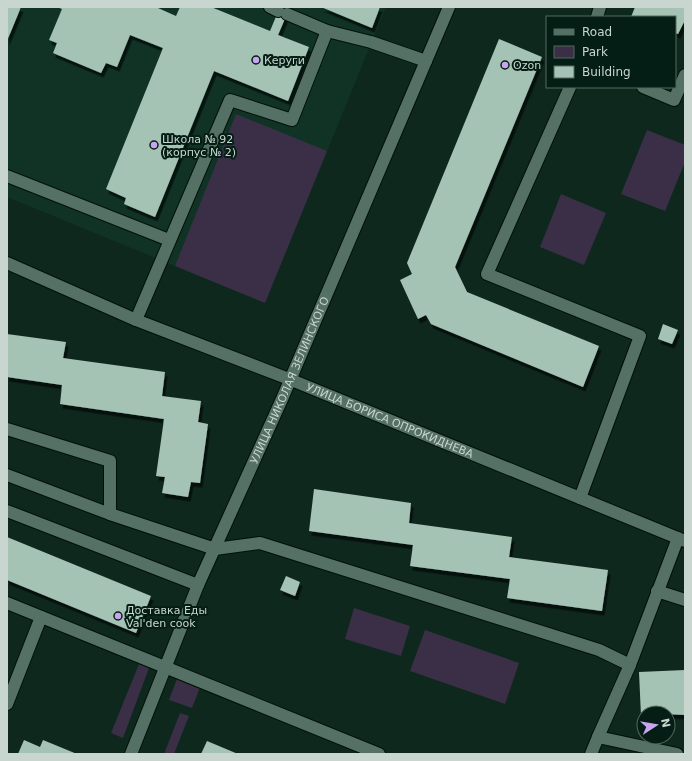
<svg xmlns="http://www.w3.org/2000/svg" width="692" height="761" font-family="'DejaVu Sans',sans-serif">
  <defs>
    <filter id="shadow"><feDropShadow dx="2.5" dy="4.5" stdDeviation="0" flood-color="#0009"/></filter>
  </defs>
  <rect width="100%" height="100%" fill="#0e281e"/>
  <path fill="#103326" d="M7 7H386L265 303 7 197Z"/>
  <path fill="#3a2f46" d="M236 114 327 151 265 303 175 266Z
    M647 130 685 145V162L665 211 621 194Z
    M561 194 606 213 584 265 540 247Z
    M354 608 410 626 401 656 345 639Z
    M425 630 519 663 505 704 410 671Z
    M139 664 149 668 123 738 111 733Z
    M178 676 201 685 192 708 169 700Z
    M180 713 189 716 174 754H164Z"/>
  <path fill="#a5c3b5" filter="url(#shadow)" d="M7 7H21L7 41Z
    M57 7H158V8L176 16 180 7H211L270 31 280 7H290L278 35 309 47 288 101 214 71 155 217 124 204 126 198 106 189 163 48 130 35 117 67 106 63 101 73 53 53 57 43 49 40 62 9Z
    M321 7H380L372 28Z
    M635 7H685V20L678 34 675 33V17H631Z
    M499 39 542 57 455 267 467 292 599 346 583 387 431 324 426 315 418 319 400 280 412 274 407 263Z
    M663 324 678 330 672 344 658 339Z
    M7 334 66 342 63 358 165 372 162 396 201 401 198 422 208 424 200 483 191 482 188 497 162 493 165 477 156 476 164 419 60 404 62 385 7 377Z
    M314 489 411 503 409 523 512 537 509 557 608 570 602 611 507 598 510 579 410 566 413 545 309 531Z
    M7 537 151 596 136 633 7 580Z
    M286 576 300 582 295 596 280 590Z
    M685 670V715L644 713V716H641L639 672Z
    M24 740 40 747 43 740 77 754H18Z
    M207 741 238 754H201Z"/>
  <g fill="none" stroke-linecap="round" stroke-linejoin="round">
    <defs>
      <g id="minor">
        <path d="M270 7 278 11"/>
        <path d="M597 17 600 7"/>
        <path d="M327 31 371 42 426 61"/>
        <path d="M570 87 487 274 640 336 580 498"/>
        <path d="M643 87 674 100 685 75"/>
        <path d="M7 176 169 240"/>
        <path id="s1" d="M7 263 136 320 289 379 685 541"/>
        <path d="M136 320 230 100 292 120 327 31 287 14"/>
        <path d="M7 429 110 461V514"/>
        <path d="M7 475 110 514 215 549 260 543 599 650 630 665"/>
        <path d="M7 511 198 585"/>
        <path d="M657 591 685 600"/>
        <path d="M7 603 379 754"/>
        <path d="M7 704 41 617"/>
        <path d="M598 737 630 665 678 538"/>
        <path id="s2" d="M131 754 198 585 282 399 449 7"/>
        <path d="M591 754 598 737 677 754"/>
      </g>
    </defs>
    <use href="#minor" stroke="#001108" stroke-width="14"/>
    <use href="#minor" stroke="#557064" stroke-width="12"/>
  </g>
  <g fill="#c8a5ee" stroke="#051e15" stroke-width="1.5">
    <circle cx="256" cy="60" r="4"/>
    <circle cx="505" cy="65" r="4"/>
    <circle cx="154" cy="145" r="4"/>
    <circle cx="118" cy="616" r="4"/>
  </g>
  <g text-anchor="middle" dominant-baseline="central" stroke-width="4" stroke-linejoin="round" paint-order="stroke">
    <g font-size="11" fill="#c8d6cf" stroke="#051e15" text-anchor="start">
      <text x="264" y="60">Керуги</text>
      <text x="513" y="65">Ozon</text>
      <text x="162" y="139">Школа № 92<tspan x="162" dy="13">(корпус № 2)</tspan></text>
      <text x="126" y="610">Доставка Еды<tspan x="126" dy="13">Val'den cook</tspan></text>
    </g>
    <g font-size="11" fill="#c8d6cf" stroke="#051e15">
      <text stroke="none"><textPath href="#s2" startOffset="406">УЛИЦА НИКОЛАЯ ЗЕЛИНСКОГО</textPath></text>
      <text stroke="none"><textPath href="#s1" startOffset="414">УЛИЦА БОРИСА ОПРОКИДНЕВА</textPath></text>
    </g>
  </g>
  <rect width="692" height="761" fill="none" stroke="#c8d6cf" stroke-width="16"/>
  <rect x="546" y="16" width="130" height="72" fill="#051e15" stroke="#53685f"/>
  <rect x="554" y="29" width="20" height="6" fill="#557064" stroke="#53685f"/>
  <text x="582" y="36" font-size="12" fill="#c8d6cf">Road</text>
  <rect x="554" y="46" width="20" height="12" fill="#3a2f46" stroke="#53685f"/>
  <text x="582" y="56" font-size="12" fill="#c8d6cf">Park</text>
  <rect x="554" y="66" width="20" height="12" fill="#a5c3b5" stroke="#53685f"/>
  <text x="582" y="76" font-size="12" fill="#c8d6cf">Building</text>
  <g transform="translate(656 725) rotate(78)"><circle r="19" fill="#051e15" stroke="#53685f"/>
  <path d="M0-3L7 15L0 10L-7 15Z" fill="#c8a5ee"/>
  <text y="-6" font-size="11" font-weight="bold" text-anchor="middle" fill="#c8d6cf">N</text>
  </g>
</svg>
